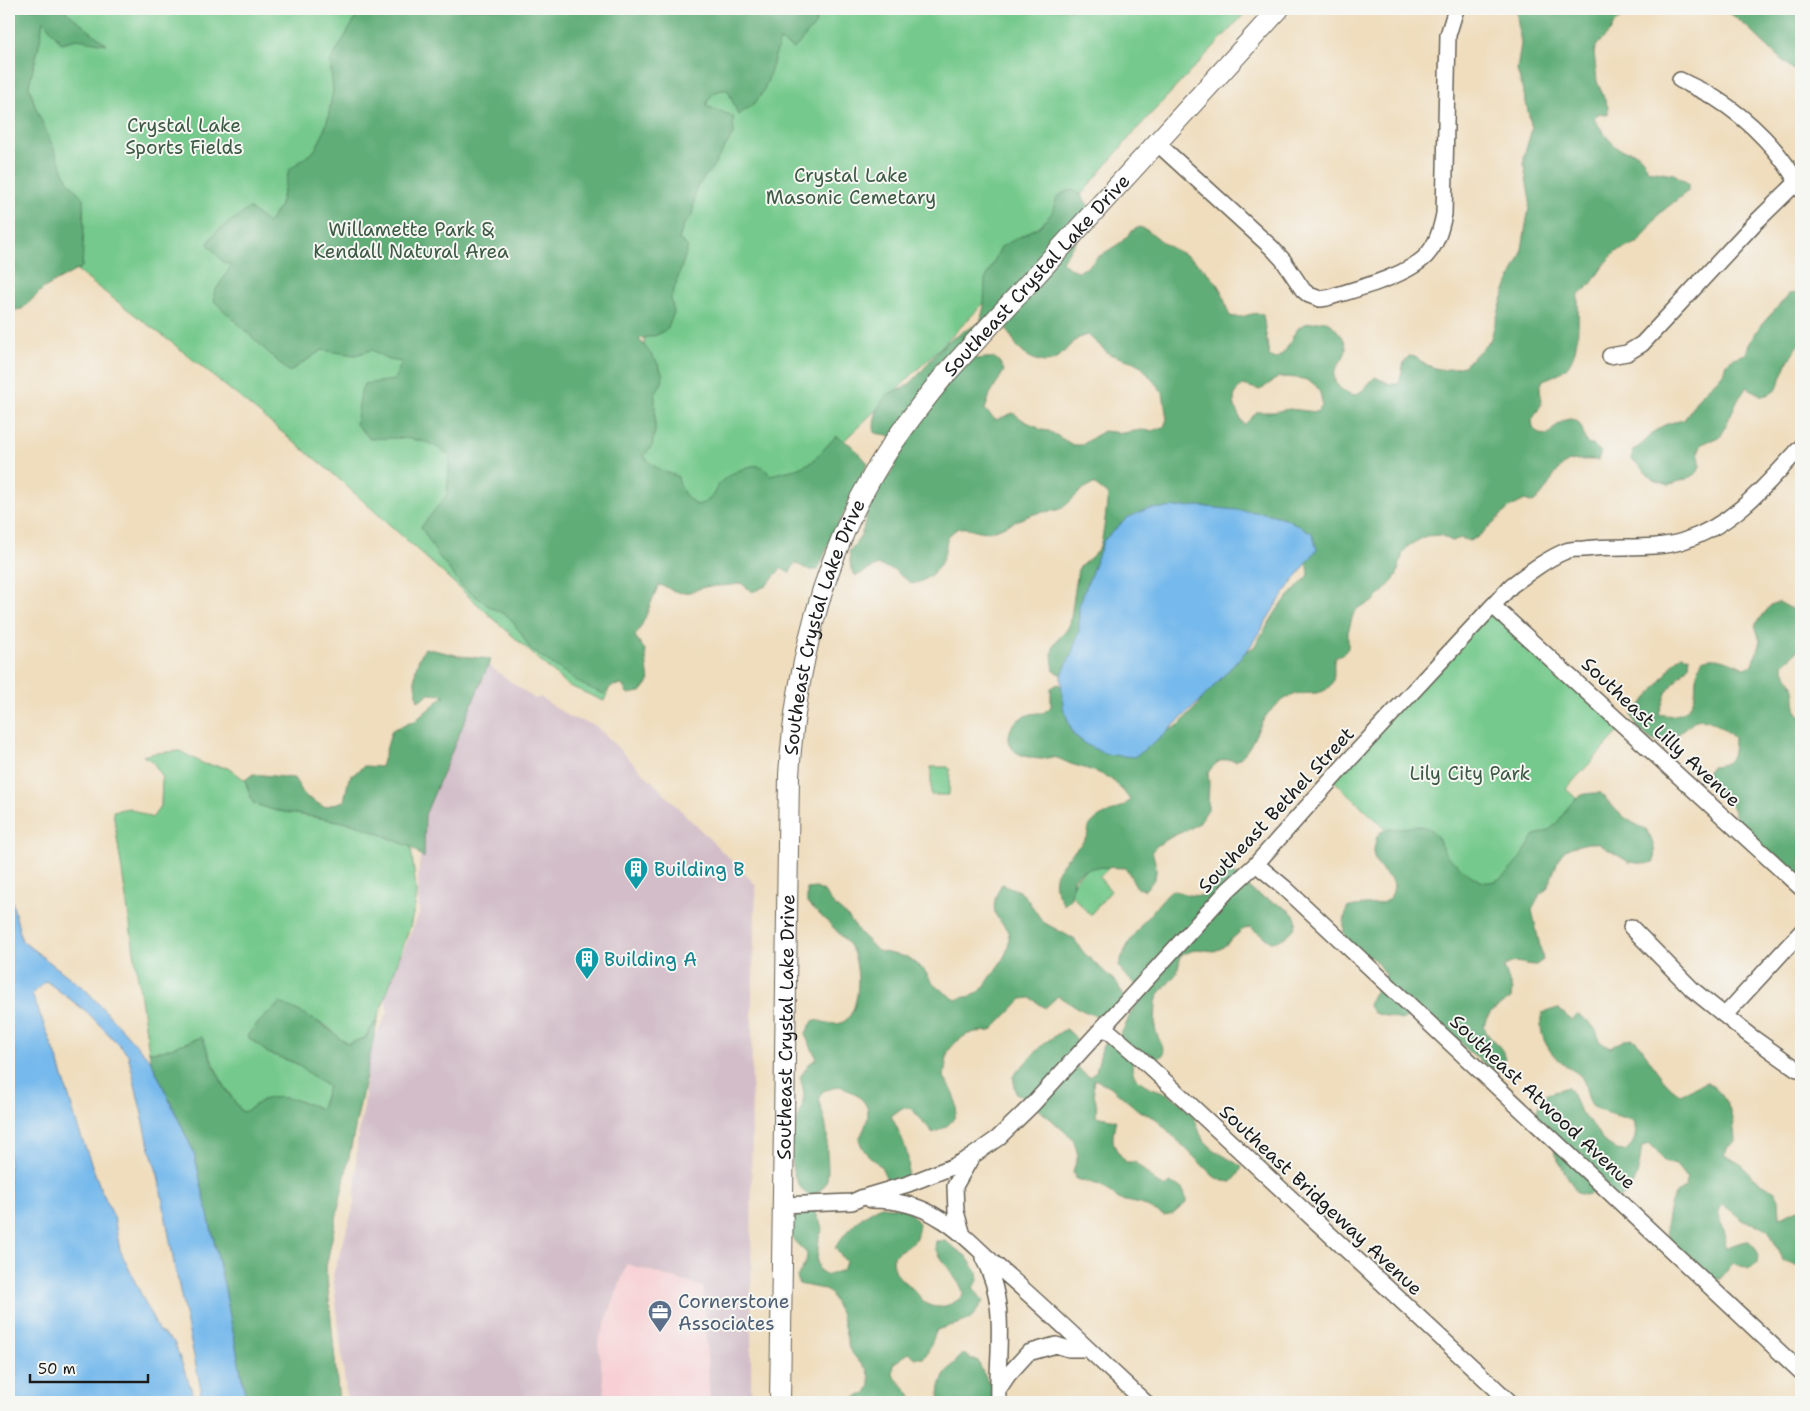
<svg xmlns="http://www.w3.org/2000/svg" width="1810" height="1411" font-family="'Shantell Sans',sans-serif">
  <rect width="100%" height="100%" fill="#f6f6f2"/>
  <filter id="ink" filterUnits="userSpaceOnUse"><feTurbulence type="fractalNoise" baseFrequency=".02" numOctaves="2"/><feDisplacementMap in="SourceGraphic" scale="10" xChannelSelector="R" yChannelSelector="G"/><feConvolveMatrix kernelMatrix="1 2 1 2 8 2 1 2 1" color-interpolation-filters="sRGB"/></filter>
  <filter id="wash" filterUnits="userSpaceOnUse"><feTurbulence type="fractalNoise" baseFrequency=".0096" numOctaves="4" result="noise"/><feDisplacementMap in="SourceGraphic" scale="20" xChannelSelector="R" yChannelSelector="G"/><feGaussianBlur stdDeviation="1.12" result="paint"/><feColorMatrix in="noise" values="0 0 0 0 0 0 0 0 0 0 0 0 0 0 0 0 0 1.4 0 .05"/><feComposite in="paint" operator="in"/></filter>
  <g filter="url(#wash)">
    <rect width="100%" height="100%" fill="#efddbd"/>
    <path fill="#f7cfd4" d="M627 1264 703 1287 710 1402H606L598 1343Z"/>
    <path fill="#d2bdc8" d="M484 662 535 699 540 697 571 718 595 725 756 885 752 1000 751 1402H710L703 1287 627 1264 598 1343 606 1402H347L333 1275 355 1202 357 1141 364 1106 367 1065 375 1037 388 1012 384 993 419 914 418 881 423 825 444 746Z"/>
    <path fill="#75c98c" stroke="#487254" d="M9 9H742L738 19 745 9H1249L1136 130 1026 260 947 341 819 465 689 528 634 483 645 395 644 320 653 205 642 233 636 430 632 487 679 521 604 701 567 685 331 472 175 345 9 220Z
      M1493 606 1624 726 1566 789 1589 810 1486 922 1332 779Z
      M180 751 204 764 229 768 245 780 253 803 273 810 356 824 411 847 417 897 410 927 378 1018 365 1038 347 1044 326 1026 280 1003 260 1021 247 1036 268 1053 295 1063 328 1087 321 1109 302 1102 262 1100 249 1111 242 1112C228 1093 217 1075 209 1053L162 1051 149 1052 113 811 129 808 152 818 161 806 162 776 152 761 143 756 155 753Z
      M931 767H948L950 769 949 795H931Z
      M1099 855 1111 866 1099 877 1111 891 1090 915 1071 894 1074 881Z"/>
    <path fill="#60ad78" stroke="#3e644a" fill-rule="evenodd" d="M9 9H63L106 44 77 39 61 43 43 20 40 41 29 85 35 106 68 181 83 198 84 226 82 267 44 288 22 309 9 311Z
      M361 9H819L815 25 794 49 780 41C772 61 770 86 755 103 750 107 744 111 738 115L728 90C717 89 709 95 706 106L733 116 734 133 710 171 696 188 692 216 684 224 679 239 688 247 671 299 674 313 667 329 657 335 639 339 657 362 663 375 662 383 655 393V431L652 446 644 456C657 472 663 469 678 477 680 490 686 498 697 505 714 501 711 494 721 482 725 476 745 467 752 466 755 465 760 466 763 467L770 475 796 469 812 462 836 436 851 445 868 463 828 546 818 570H809L795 563 789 573 781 568 766 586 752 592 741 583C728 587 717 585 705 587 696 589 687 595 678 592 671 591 667 586 659 585 650 602 646 621 635 636L645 650 649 682 641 692 628 694 622 685 612 686 604 694 583 685 530 649 521 633 508 616 490 607 462 586 437 554 421 527 447 495 450 457C430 436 398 437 370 439L356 424 361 392 364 384 394 380 402 362 389 360 372 350 355 355 322 350 289 372 215 302 214 293 232 265 224 263 208 244C215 227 237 220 249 208L268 223 279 208 289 170 315 150 323 134 328 118 333 90 330 62Z
      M1516 9H1639L1621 18 1614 24 1610 32 1597 45 1594 52 1597 81 1608 107V115L1599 113 1594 119C1600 127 1607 138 1614 145 1627 157 1638 142 1648 170L1674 174 1688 183V191L1660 213 1639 242 1616 252 1606 262 1591 284 1578 296C1578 317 1581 354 1565 369 1559 374 1551 377 1543 380L1540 387 1541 405 1532 420 1533 428 1539 434 1548 435C1556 425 1573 408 1582 429 1584 434 1584 439 1587 444L1595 446 1601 452 1598 460C1589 460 1578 459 1570 461 1555 466 1548 493 1533 503L1525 500 1509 508 1478 537 1469 541 1461 538 1452 541 1440 535 1426 536 1408 546 1403 553 1397 574 1393 581 1373 602 1358 608 1353 615 1348 632V648L1343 654 1335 657C1332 666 1336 675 1332 683 1324 698 1306 691 1293 695 1284 698 1271 709 1266 716 1255 731 1252 751 1236 761 1223 757 1215 762 1208 773L1209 782 1208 809 1199 823 1191 828 1173 836 1158 845 1152 851C1157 869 1160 876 1145 890L1137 888 1126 868 1096 867 1082 871 1073 879 1071 898 1064 905C1061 899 1057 893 1055 887 1050 868 1078 851 1087 836 1089 832 1088 827 1091 824 1100 812 1120 812 1130 800 1112 774 1100 773 1071 764 1065 762 1060 758 1053 757 1049 757 1046 759 1042 759 1034 759 1022 756 1016 752 1012 749 1009 744 1009 739 1008 721 1027 712 1043 713L1051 707V688L1058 684 1155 738 1179 725 1198 705 1217 674 1234 658 1254 647 1279 607 1309 575 1308 566 1303 558 1093 607 1063 676 1054 671C1053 662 1050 651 1055 643 1060 636 1066 633 1070 624L1078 569C1084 562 1093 557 1098 550 1104 541 1106 507 1108 495L1094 484C1079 488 1073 502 1060 509 1054 512 1044 511 1038 513 1021 517 1007 527 991 531 979 535 965 522 954 531 944 538 947 549 943 558 939 571 925 582 912 584L894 570 878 565 856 576 851 569 849 551C869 531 863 518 872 494 875 485 884 482 890 474 896 467 897 457 903 450 898 434 889 436 875 433 872 422 877 407 885 397 891 390 901 391 908 385 922 374 931 357 944 345 955 335 968 329 980 323L984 306 985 280 1001 247 1040 226 1052 213 1057 197 1065 192 1073 190 1081 195 1095 215 1062 261 1069 268 1078 271 1086 268 1098 257 1120 243 1132 231 1139 227C1150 230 1156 237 1165 244 1172 249 1181 252 1189 257 1200 264 1212 276 1219 287 1225 296 1225 307 1230 316 1244 320 1249 311 1263 314L1269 356 1276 359C1292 349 1291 332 1301 326 1305 323 1311 323 1316 322 1325 319 1329 321 1335 328 1340 334 1346 340 1346 348 1346 361 1328 370 1336 383 1341 391 1347 393 1355 395L1362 391 1375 377 1390 384H1399L1404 362 1409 356 1417 357 1424 364 1435 368 1443 370 1464 366 1490 341 1505 290 1521 255 1530 201 1524 166V156L1532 129 1525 98 1517 70 1521 44ZM998 328 1007 329C1016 344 1018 353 1036 360 1063 370 1064 339 1088 335L1109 354 1134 362 1141 366 1163 393 1167 419 1164 427 1151 431 1141 430 1123 433 1103 431 1082 445H1073L1049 431 1041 430 1034 425 1026 422 1013 413 996 420 985 410 990 394 1004 371C998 354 991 358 975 359L972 352ZM1279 377C1302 378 1321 377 1322 405L1317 412 1289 409 1273 412H1257L1244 425C1236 410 1227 397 1243 385L1260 390Z
      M1723 9H1801V75C1772 56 1752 26 1723 9Z
      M1797 293 1801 295V342L1788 361 1777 389 1770 394 1762 396 1747 387 1737 401 1721 436 1702 444 1698 452C1706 478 1689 477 1669 485L1653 480 1632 459 1633 450C1645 444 1651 433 1661 427 1668 422 1677 422 1684 420L1698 398 1718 379 1723 373 1726 364 1733 358 1746 354C1752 329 1773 314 1789 294Z
      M1779 602 1795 611 1801 619 1799 645 1796 653 1783 664C1784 674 1790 676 1793 686 1796 695 1794 705 1798 714L1801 716V882L1739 838C1735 819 1737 808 1722 795 1716 790 1711 789 1706 783L1707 773 1712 766C1733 765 1733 757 1734 738 1726 730 1708 716 1697 720 1694 720 1690 724 1688 726 1673 738 1663 751 1645 735 1638 728 1633 723 1632 713 1645 702 1654 690 1664 677 1670 669 1673 661 1682 655L1690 657 1689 665 1666 693 1659 714C1676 718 1690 714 1695 694 1696 689 1695 684 1696 679 1697 672 1700 666 1702 660 1717 654 1730 662 1745 668L1753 665 1760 641 1755 625 1771 605Z
      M425 648 460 656 491 659 425 815 424 858 411 847 356 824 273 810 253 803 245 780 253 774 294 778 305 796 324 807 344 801 349 778 364 766 381 767 392 730 415 721 445 695 429 694 418 701C413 679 413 667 425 648Z
      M1601 793C1616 811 1624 820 1646 829 1652 840 1656 848 1654 862L1646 864 1629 862 1597 843H1588L1571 847 1564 851 1559 858 1547 889 1540 894 1532 910 1543 960 1536 965C1522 965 1516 958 1504 967L1512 990 1511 998C1500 1006 1474 1019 1489 1036 1498 1046 1500 1045 1506 1058L1500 1066 1492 1069 1470 1053 1458 1039 1440 1035 1419 1019 1410 1018 1401 1020 1374 1013 1369 1006 1371 998 1385 975C1382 970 1378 963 1373 959 1367 953 1359 953 1352 948 1340 940 1344 919 1347 908 1366 901 1393 912 1394 884 1388 875 1376 867 1374 857 1373 853 1374 849 1375 845 1377 827 1387 830 1402 828 1409 827 1418 825 1425 827 1438 831 1439 844 1445 853 1450 860 1477 882 1485 882 1507 885 1525 850 1535 835 1563 830 1561 806 1582 795 1587 793 1595 793 1601 793Z
      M1227 870C1232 873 1239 876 1244 880 1247 884 1250 889 1254 892 1263 901 1311 910 1292 931 1286 937 1280 941 1271 942L1250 927 1242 930 1222 948 1214 951 1197 949 1181 955 1177 973 1159 994 1156 1002 1155 1029 1158 1037 1162 1045 1164 1054 1156 1060 1140 1055 1133 1059C1132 1066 1131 1072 1136 1077 1147 1090 1162 1089 1173 1097 1180 1101 1188 1110 1193 1116 1198 1123 1198 1133 1204 1140 1214 1152 1229 1158 1242 1167L1238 1175 1232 1182 1223 1181 1213 1176 1155 1118 1139 1111 1110 1086 1094 1079C1091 1092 1099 1103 1096 1116L1116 1120C1111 1143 1111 1144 1126 1162H1135L1156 1182 1164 1187 1171 1183C1182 1187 1186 1191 1186 1203L1173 1214 1164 1216 1141 1204 1120 1200 1100 1185 1076 1179 1073 1172 1078 1155 1073 1139 1047 1116 1016 1093 1013 1076 1043 1044 1065 1029C1082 1038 1079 1050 1077 1066L1083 1073 1090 1077 1096 1071 1103 1045C1132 1034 1122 1017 1140 1001L1136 985 1123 973 1119 966C1126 939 1149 916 1166 895L1172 890 1188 895 1205 896 1219 875Z
      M1002 884 1019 891 1025 896 1043 922 1074 939 1084 953 1118 984 1125 1003C1121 1006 1117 1011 1113 1013 1097 1023 1071 1004 1058 996L1045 1008 1031 998 1022 999 991 1031 975 1032 966 1035 956 1042 948 1051 944 1077C953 1090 964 1109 950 1123 946 1128 939 1130 933 1133L911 1108H902L891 1116C899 1131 917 1165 904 1181 902 1184 897 1185 894 1187 884 1179 885 1170 878 1164 869 1155 863 1153 859 1139 875 1110 870 1100 840 1086L823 1091 819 1098C821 1110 826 1122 827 1133 828 1140 826 1147 827 1153 828 1172 832 1189 809 1196 791 1183 788 1155 793 1135 796 1123 802 1112 803 1100 805 1092 802 1085 800 1077L810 1063 817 1059 805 1035 809 1027 814 1020C822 1021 833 1026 841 1023 862 1015 861 964 851 948 839 931 822 917 807 903V889L816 888 823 891 835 906 848 917 859 932 878 951 907 957 924 970 934 985 956 1000C963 996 967 998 974 995 982 992 987 982 992 975 1000 963 1010 952 1009 936 1008 928 1001 924 997 917 991 907 996 893 1002 884Z
      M280 1003C308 1014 325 1025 347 1044L365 1038 378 1018 326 1267 339 1402H250L245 1394 224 1285 194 1153 151 1061 149 1052 162 1051 202 1037 215 1069 227 1091 242 1112C251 1110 255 1104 263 1100 281 1093 304 1102 321 1109L328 1087 295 1063 268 1053 247 1036 260 1021Z
      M1558 1008 1571 1020 1578 1015C1590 1022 1598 1028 1599 1041L1610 1048 1624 1040 1633 1039C1642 1045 1644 1052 1650 1061 1658 1073 1668 1087 1680 1094L1706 1082C1728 1093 1734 1118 1735 1142L1728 1147 1724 1155 1741 1164 1753 1178 1775 1191 1779 1199 1780 1217C1789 1215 1793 1209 1801 1209V1268L1783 1261 1769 1231 1761 1226 1744 1221 1729 1209 1722 1205C1715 1219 1720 1218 1724 1230 1725 1235 1724 1242 1725 1247 1733 1246 1740 1241 1749 1241 1757 1248 1759 1253 1757 1264L1749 1269 1733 1263 1721 1278 1713 1280C1702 1270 1671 1247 1667 1233 1665 1226 1668 1218 1669 1210 1671 1199 1676 1192 1686 1187L1687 1179 1676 1165 1664 1162 1658 1152 1650 1144 1642 1146C1639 1165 1639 1189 1619 1198L1603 1191 1585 1195 1577 1193 1555 1155 1553 1138 1536 1120 1537 1111 1542 1096 1567 1087 1572 1093 1579 1110 1598 1131 1602 1140 1617 1150 1625 1151C1636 1143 1637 1134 1634 1121 1623 1116 1606 1114 1597 1109 1585 1102 1588 1087 1582 1078 1577 1071 1569 1069 1563 1064 1547 1051 1537 1033 1542 1013Z
      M881 1206 907 1209 919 1223C916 1250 909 1242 893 1256 893 1275 900 1278 914 1290 918 1294 920 1298 924 1302 936 1312 953 1305 963 1296L962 1288 935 1249 936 1241H945L966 1256 977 1272 978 1281 973 1287 983 1301C969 1327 961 1321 937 1330 932 1340 930 1350 924 1358H916L909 1353 894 1363 893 1375C900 1384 911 1391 913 1402H851L857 1396 866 1393 870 1385V1377L867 1369 860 1363 849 1349 842 1317 830 1293 823 1289 799 1284 797 1277 806 1262 807 1254C803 1248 795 1244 792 1237 787 1227 796 1210 807 1210 810 1209 813 1211 815 1211L823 1229 819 1237 817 1261 819 1270 827 1275 843 1270 846 1262 835 1248C849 1226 859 1218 881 1206Z
      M963 1354 978 1362 988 1382 995 1389 992 1402H940C936 1380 948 1370 963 1354Z"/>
    <path fill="#76b9ec" stroke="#496a84" d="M1199 506 1265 513 1285 518 1312 533 1317 549 1276 605 1250 647 1199 702 1160 738 1134 757 1105 754 1087 745 1073 734 1063 707 1061 677 1073 650 1079 631V606L1104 540 1127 518 1147 509Z
      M9 889 22 941 86 990 151 1061 194 1153 224 1285 245 1394 250 1402H199L201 1389 174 1263 158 1175 150 1149 128 1054 87 1012 46 981 32 994 59 1063 78 1128 100 1187 114 1217 120 1250 158 1330 174 1342 196 1402H9Z"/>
  </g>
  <g filter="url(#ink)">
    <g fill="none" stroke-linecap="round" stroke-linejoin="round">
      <defs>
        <path id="street" d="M1680 80C1692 86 1704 91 1715 98 1750 120 1782 152 1801 190
          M1157 143 1272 248 1283 260 1303 290 1309 295 1320 299 1327 298C1356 289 1405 277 1426 256 1437 244 1441 229 1444 214L1448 35 1456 9
          M1610 356 1627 353 1642 344 1753 225 1797 182
          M1493 606 1801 888
          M1256 864 1285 888 1801 1372
          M1631 927 1693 990 1749 1035 1797 1069
          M1725 1015 1801 932
          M1104 1027 1139 1057 1267 1176 1510 1402
          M871 1200C895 1200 919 1205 939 1218 961 1230 978 1250 997 1266 1048 1310 1096 1357 1145 1402
          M782 1205 852 1202 861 1198 908 1184 952 1167 971 1157 998 1138 1033 1104 1228 890 1256 864 1350 759 1511 586C1527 574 1546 559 1566 551 1571 549 1578 549 1584 549 1617 544 1651 551 1683 541 1734 525 1766 485 1801 447
          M963 1235 956 1212 955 1186 971 1158
          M983 1258C1009 1305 996 1351 998 1402
          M998 1390 1008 1375 1028 1353 1056 1345 1069 1349H1088"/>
        <g id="secondary">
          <path id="s1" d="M780 1402 789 776C795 674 821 564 873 475 893 440 917 409 943 377L1279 9"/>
        </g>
      </defs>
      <use href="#street" stroke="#666054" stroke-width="18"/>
      <use href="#secondary" stroke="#666054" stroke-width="22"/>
      <use href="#street" stroke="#fff" stroke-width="15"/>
      <use href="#secondary" stroke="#fff" stroke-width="20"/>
    </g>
  </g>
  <defs>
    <symbol id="building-pin" viewBox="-11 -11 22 30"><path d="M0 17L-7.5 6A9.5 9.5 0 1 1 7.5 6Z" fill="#0f9aa8" stroke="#f6f6f2"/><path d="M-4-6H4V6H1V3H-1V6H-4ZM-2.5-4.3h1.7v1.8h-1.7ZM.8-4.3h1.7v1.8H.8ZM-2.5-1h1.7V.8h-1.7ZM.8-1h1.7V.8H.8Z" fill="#fff"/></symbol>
    <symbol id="office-pin" viewBox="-11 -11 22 30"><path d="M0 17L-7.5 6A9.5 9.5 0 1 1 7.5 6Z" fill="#5c6f8a" stroke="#f6f6f2"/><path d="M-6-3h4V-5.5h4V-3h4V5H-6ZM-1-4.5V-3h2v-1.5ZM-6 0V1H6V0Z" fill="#fff"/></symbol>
  </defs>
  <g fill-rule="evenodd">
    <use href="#building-pin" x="622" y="855" width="28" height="38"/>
    <use href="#building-pin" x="573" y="945" width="28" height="38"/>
    <use href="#office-pin" x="646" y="1298" width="28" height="38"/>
  </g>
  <g text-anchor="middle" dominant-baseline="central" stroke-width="4" stroke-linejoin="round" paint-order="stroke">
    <g font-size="19" fill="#3b5943" stroke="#f6f6f2">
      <text x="184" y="125">Crystal Lake<tspan x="184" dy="22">Sports Fields</tspan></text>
      <text x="851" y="175">Crystal Lake<tspan x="851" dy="22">Masonic Cemetary</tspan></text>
      <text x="411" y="229">Willamette Park &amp;<tspan x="411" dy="22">Kendall Natural Area</tspan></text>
      <text x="1470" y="773">Lily City Park</text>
    </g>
    <g font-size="19" fill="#1c1c1c" stroke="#f6f6f2">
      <text stroke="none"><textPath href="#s1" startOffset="1200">Southeast Crystal Lake Drive</textPath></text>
      <text stroke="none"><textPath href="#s1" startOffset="780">Southeast Crystal Lake Drive</textPath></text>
      <text transform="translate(1661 732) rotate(43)">Southeast Lilly Avenue</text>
      <text transform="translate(1276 810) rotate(-47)">Southeast Bethel Street</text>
      <text stroke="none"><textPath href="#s1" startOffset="375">Southeast Crystal Lake Drive</textPath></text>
      <text transform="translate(1543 1102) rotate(43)">Southeast Atwood Avenue</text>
      <text transform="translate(1321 1200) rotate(43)">Southeast Bridgeway Avenue</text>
    </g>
    <g font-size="19" fill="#0d838f" stroke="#f6f6f2" text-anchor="start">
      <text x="654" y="869">Building B</text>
      <text x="604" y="959">Building A</text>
    </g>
    <g font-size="19" fill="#4e5e75" stroke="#f6f6f2" text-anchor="start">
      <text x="678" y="1301">Cornerstone<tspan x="678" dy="22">Associates</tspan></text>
    </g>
  </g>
  <rect width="1810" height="1411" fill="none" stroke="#f6f6f2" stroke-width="30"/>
  <path d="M30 1374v8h118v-8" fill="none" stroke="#1c1c1c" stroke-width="2.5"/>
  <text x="38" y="1374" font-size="15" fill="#1c1c1c" stroke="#f6f6f2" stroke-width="4" paint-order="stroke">50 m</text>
</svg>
